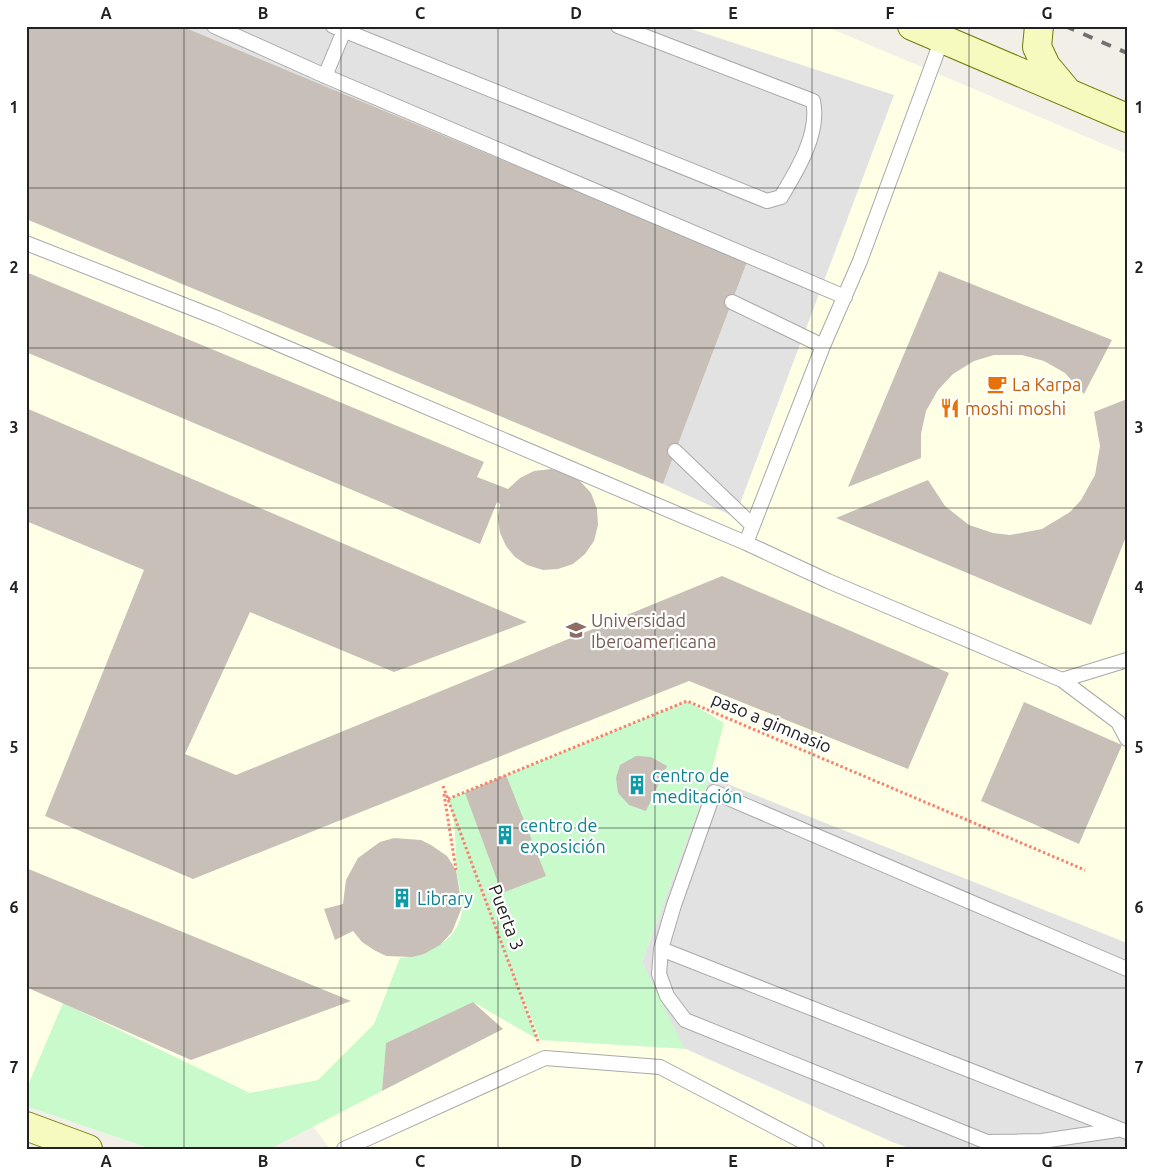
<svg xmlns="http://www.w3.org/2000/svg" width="1153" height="1175" font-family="Ubuntu,sans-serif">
  <rect width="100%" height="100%" fill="#f2efe9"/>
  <path fill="#ffffe5" d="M26 26H825L1127 154V1149H330L312 1125 151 1149 26 1106Z"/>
  <path fill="#c8facc" d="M687 701 724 723 710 777 642 962 687 1049 540 1040 518 984 537 1039 473 1002 386 1043 382 1091 270 1149H151L26 1106V1090L63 1003 250 1093 318 1080 374 1024 400 958C427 957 463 938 462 906 462 893 457 880 456 867 455 842 457 823 448 799Z"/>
  <path fill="#e2e2e2" d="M181 26H682L894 95 735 517 663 484 747 262Z
    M710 777 1127 943V1149H912L892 1142 684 1048 642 962Z"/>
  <path fill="#c7bfb8" d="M26 26H181L747 262 663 484 26 219Z
    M939 271 1112 340 1084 394 1065 373 1044 361 1022 355H994L974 361 953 374 938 390 926 411 921 434V458L848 487Z
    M26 272 484 462 477 477 508 489 520 478 534 471 551 469 566 473 580 481 591 493 597 509 598 525 594 541 585 554 573 564 558 569 543 570 527 565 515 557 506 546 500 533 498 518 500 504 497 502 480 544 26 352Z
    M1127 399V534L1091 625 836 518 928 480 945 506 969 525 993 533 1010 535 1042 529 1070 512 1081 500 1095 475 1100 446 1094 412Z
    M26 408 527 622 394 672 250 612 185 754 236 775 722 576 949 673 908 769 689 681 193 879 45 816 144 570 26 521Z
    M1024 702 1122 745 1079 844 981 801Z
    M636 756 651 757 667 766 646 811 629 805 618 793 616 778 620 765Z
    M506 775 546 876 502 893 465 793Z
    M394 838 421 840 431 845 447 856 456 870 462 907 452 932 440 945 424 954 412 957 386 956 374 950 362 942 353 931 335 940 324 909 343 904 346 880 358 858 380 842Z
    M26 868 351 1001 191 1060 26 987Z
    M473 1002 503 1029 382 1091 386 1043Z"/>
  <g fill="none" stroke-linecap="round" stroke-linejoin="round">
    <defs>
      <path id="service" d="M214 26 325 76 845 297
        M333 26 767 201 781 197C798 169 820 133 813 101L618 26
        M942 39 860 261 823 346 746 543 828 581 1062 680 1118 722 1127 739
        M325 76 346 26
        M26 243 217 318 746 543
        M732 302 823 346
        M675 451 752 525
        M1062 680 1127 660
        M661 949 1127 1132
        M1117 1130 1042 1141 987 1142 685 1020 667 996 659 974 661 949 674 905 714 792 1127 969
        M344 1149 545 1058 660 1067 817 1149"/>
      <path id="secondary" d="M912 26 1127 118
        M1039 26 1037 47 1046 66 1066 90
        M26 1126 88 1149"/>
    </defs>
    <use href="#service" stroke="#a9a9a9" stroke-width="16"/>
    <use href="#secondary" stroke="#707d05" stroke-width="30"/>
    <path stroke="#fa8072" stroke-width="3" stroke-dasharray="2.5 2.5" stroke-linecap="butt" d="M443 786 538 1041
      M444 794 456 870
      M448 799 687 701 1085 870"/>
    <use href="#service" stroke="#fff" stroke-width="14"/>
    <use href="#secondary" stroke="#f7fabf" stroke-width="28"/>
    <path stroke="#707070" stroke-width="4" stroke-dasharray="10 10" stroke-linecap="butt" d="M1065 26 1127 53
      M1126 26 1127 27"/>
  </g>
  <path fill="none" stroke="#222" stroke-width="1" stroke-opacity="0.55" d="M184 26V1149M341 26V1149M498 26V1149M655 26V1149M812 26V1149M969 26V1149M26 188H1127M26 348H1127M26 508H1127M26 668H1127M26 828H1127M26 988H1127"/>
  <defs>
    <symbol id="cafe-bare" viewBox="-9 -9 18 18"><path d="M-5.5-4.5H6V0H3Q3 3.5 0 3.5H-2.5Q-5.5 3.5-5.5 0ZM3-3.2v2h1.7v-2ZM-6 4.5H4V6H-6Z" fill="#e8710a" stroke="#fff" stroke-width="2.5" paint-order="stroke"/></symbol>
    <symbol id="restaurant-bare" viewBox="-9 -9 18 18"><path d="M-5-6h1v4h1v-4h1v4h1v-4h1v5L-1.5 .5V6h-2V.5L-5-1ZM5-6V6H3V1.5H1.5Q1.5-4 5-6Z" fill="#e8710a" stroke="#fff" stroke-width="2.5" paint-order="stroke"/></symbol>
    <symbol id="university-bare" viewBox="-9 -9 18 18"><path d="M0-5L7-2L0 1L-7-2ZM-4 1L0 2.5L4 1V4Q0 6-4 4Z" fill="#8d6e63" stroke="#fff" stroke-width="2.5" paint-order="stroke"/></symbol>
    <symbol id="building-bare" viewBox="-9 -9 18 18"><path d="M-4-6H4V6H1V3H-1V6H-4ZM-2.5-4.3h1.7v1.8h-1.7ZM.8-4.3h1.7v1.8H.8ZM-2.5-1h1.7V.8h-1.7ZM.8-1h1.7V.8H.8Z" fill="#0f9aa8" stroke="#fff" stroke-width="2.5" paint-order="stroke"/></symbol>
  </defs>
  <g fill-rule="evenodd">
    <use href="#cafe-bare" x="983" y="370" width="28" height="28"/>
    <use href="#restaurant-bare" x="936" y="394" width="28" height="28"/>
    <use href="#university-bare" x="562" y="616" width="28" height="28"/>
    <use href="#building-bare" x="623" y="771" width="28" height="28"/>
    <use href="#building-bare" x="491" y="821" width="28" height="28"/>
    <use href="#building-bare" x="388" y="884" width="28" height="28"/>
  </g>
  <g text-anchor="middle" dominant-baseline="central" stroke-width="4.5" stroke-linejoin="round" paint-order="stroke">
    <g font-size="18" fill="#c56008" stroke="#fff" text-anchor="start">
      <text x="1012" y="384">La Karpa</text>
      <text x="965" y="408">moshi moshi</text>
    </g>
    <g font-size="18" fill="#785e54" stroke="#fff" text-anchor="start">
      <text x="591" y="620">Universidad<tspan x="591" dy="21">Iberoamericana</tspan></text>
    </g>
    <g font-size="18" fill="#222" stroke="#fff">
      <text transform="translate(772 722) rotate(23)">paso a gimnasio</text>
      <text transform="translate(507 917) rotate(69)">Puerta 3</text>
    </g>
    <g font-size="18" fill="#0d838f" stroke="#fff" text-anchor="start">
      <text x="652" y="775">centro de<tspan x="652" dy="21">meditación</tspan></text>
      <text x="520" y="825">centro de<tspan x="520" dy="21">exposición</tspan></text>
      <text x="417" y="898">Library</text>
    </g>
  </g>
  <rect width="1153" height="1175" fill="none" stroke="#ffffff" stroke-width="55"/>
  <rect x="28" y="28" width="1098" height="1120" fill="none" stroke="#222" stroke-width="2"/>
  <g font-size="16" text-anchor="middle" font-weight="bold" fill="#222">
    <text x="106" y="19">A</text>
    <text x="263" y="19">B</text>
    <text x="420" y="19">C</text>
    <text x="576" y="19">D</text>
    <text x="733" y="19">E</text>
    <text x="890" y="19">F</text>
    <text x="1047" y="19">G</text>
    <text x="14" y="113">1</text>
    <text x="1139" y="113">1</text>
    <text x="14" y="273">2</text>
    <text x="1139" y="273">2</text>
    <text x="14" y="433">3</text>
    <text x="1139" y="433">3</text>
    <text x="14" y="593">4</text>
    <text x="1139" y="593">4</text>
    <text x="14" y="753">5</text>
    <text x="1139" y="753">5</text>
    <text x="14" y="913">6</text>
    <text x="1139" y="913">6</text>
    <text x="14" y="1073">7</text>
    <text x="1139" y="1073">7</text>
    <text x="106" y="1167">A</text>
    <text x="263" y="1167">B</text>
    <text x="420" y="1167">C</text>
    <text x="576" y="1167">D</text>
    <text x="733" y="1167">E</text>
    <text x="890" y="1167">F</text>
    <text x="1047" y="1167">G</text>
  </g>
</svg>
